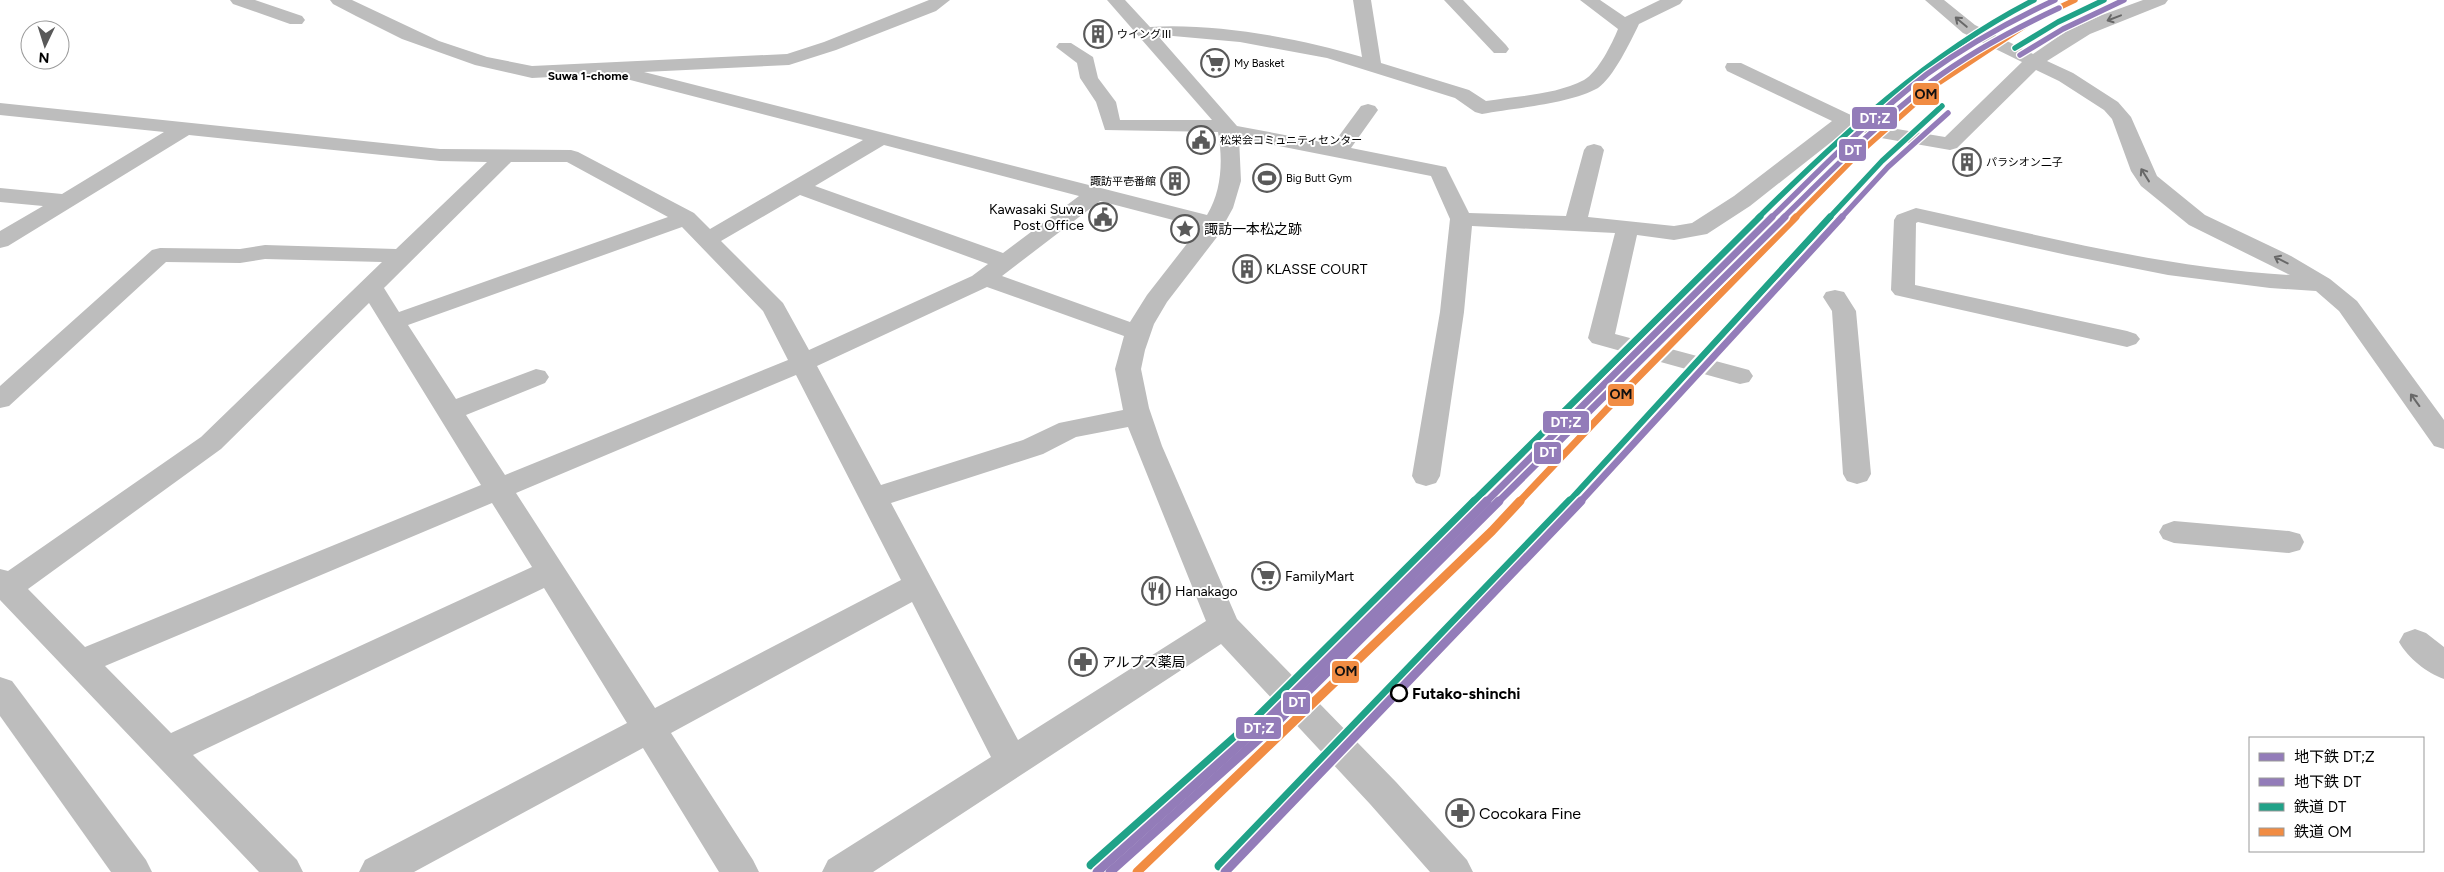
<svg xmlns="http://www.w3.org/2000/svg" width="2444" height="872" font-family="Figtree,'Noto Sans JP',sans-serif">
  <rect width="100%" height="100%" fill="#fff"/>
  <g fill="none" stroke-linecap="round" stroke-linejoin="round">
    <path fill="#bdbdbd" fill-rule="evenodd" d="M230 0H255L302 16 305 20 302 24H290L233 4Z
      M330 0H352L439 41 487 57 532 66 787 54 824 42 929 0H950L936 11 836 50 789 65 644 72 1207 215C1222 190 1223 160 1218 132L1105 130 1096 102 1080 78 1077 63 1056 47 1059 43H1071L1093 57 1098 78 1116 102 1120 120H1212L1107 0H1125L1150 27C1215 23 1299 38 1362 57L1353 0H1371L1381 63 1469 90 1486 101C1517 96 1555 95 1584 80 1598 72 1612 44 1618 29L1580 0H1600L1625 17 1660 0H1683L1680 4 1639 24C1631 41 1613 78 1598 88 1570 104 1514 108 1482 114L1475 112 1455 98 1327 58 1240 42 1173 36 1159 37 1237 126 1333 144 1361 106 1368 104 1375 106 1378 110 1351 148 1446 167 1469 213 1566 216 1584 150 1587 146 1594 144 1601 146 1604 150 1588 217 1674 226 1692 223 1734 196 1832 121 1727 71 1725 67 1727 63H1741L1853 116 1885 127 1945 137 2022 62 1963 33 1925 0H1944L1975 25 2033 54 2065 32 2102 15 2143 0H2168L2165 4 2090 34 2047 61 2073 73 2118 102 2131 117 2157 176 2205 215 2291 256 2330 279 2357 301 2444 420V449L2434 446 2339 311 2316 291 2270 288 2168 275 2067 255 1918 222 1916 223 1915 285 2127 331 2136 334 2140 339 2136 344 2127 347 1895 295 1891 290 1894 220 1897 215 1916 208C2039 235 2163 268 2290 275L2189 225 2141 186 2131 171 2112 119 2104 110 2059 81 2036 70 1957 148 1950 150 1881 138 1849 128 1750 206 1707 234 1674 240 1637 235 1615 334 1749 370 1753 376 1749 382 1740 384 1592 343 1588 338 1615 233 1472 226 1464 312 1440 476 1436 483 1426 486 1416 483 1412 476 1440 312 1450 219 1431 176 1239 138 1241 181 1233 208 1217 237 1167 302 1154 324 1145 350 1141 369 1149 408 1162 446 1237 619 1396 782 1467 860 1473 872H1430L1370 804 1221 644 873 872H822L828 860 991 757 912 602 671 733 753 860 759 872H719L643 748 414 872H359L365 860 627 723 544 588 193 755 297 860 303 872H259L0 600V569L8 571 201 437 382 262 265 259 240 263 166 262 9 406 0 408V386L152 250 160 248 240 249 265 245 396 249 487 162 440 161 189 135 8 246 0 248V231L43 206 0 202V188L62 194 164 132 0 115V103L440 149 571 150 578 152 694 213 710 229 863 140 607 74 532 78 475 65 402 39 356 16 333 4ZM884 145 1079 196 1003 253 815 186ZM511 162H567L668 217 399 312 384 288ZM800 195 988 264 972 276 809 350 783 303 721 241ZM1100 201 1200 227 1147 295 1130 322 1002 276ZM682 227 763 311 788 360 505 475 466 415 545 383 549 377 545 371 536 369 456 399 408 325ZM987 287 1124 336 1115 369 1123 410 1059 423 1023 440 881 485 817 366ZM369 303 481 485 85 647 28 589 221 449ZM796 375 901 580 655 708 516 493ZM1128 427 1206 621 1018 740 891 503 1043 454 1076 437ZM492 503 532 567 171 733 105 666Z
      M1444 0H1463L1506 45 1509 49 1506 53H1494Z
      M1835 290 1844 292 1856 311 1871 474 1867 481 1857 484 1847 481 1843 474 1832 311 1823 297 1826 292Z
      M2174 521 2289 531 2300 534 2304 542 2300 550 2289 553 2174 543 2163 539 2159 532 2163 525Z
      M2415 629 2426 633 2444 647V679C2427 673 2408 658 2399 642L2404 633Z"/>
    <path fill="#bdbdbd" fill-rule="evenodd" d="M0 677 12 681 146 860 152 872H111L0 716Z"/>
    <defs>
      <path id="rail-1-far2" d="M2015 48 2058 22 2104 0
        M1758 218C1843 134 1927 55 2034 0
        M1829 218 1882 161 1942 106"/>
      <path id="rail-1-far1" d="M1473 502 1760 217
        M1569 502 1830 217"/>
      <path id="rail-1" d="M1091 865 1258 717 1475 501
        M1219 866 1570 501"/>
      <path id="rail-2-far2" d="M1795 218 1856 156 1937 84 2035 19 2075 0"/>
      <path id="rail-2-far1" d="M1519 502 1607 409 1796 217"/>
      <path id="rail-2" d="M1137 872 1492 531 1520 501"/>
    </defs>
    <use href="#rail-1-far2" stroke="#fff" stroke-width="8"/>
    <use href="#rail-1-far1" stroke="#fff" stroke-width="11"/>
    <use href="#rail-1" stroke="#fff" stroke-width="12"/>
    <use href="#rail-2-far2" stroke="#fff" stroke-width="8"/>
    <use href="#rail-2-far1" stroke="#fff" stroke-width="11"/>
    <use href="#rail-2" stroke="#fff" stroke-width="12"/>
    <use href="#rail-1-far2" stroke="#20a288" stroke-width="5.5"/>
    <use href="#rail-1-far1" stroke="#20a288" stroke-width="7"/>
    <use href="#rail-1" stroke="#20a288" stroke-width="9"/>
    <use href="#rail-2-far2" stroke="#f18c43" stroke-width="5.5"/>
    <use href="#rail-2-far1" stroke="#f18c43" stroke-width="7"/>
    <use href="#rail-2" stroke="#f18c43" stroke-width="9"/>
    <defs>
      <path id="metro-1-far2" d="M2020 55 2063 29 2124 0
        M1771 218C1821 169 1871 117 1927 74 1967 45 2010 21 2055 0
        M1841 218 1888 167 1948 113"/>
      <path id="metro-1-far1" d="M1486 502 1772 217
        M1580 502 1842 217"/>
      <path id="metro-1" d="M1097 872 1264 723 1487 501
        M1225 872 1581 501"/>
      <path id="metro-2-far2" d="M1783 218C1831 171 1878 123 1931 82 1971 52 2014 29 2059 8"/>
      <path id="metro-2-far1" d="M1498 502 1785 217"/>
      <path id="metro-2" d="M1110 872 1270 729 1499 501"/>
    </defs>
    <use href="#metro-1-far2" stroke="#fff" stroke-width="8"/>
    <use href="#metro-1-far1" stroke="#fff" stroke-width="11"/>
    <use href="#metro-1" stroke="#fff" stroke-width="12"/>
    <use href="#metro-2-far2" stroke="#fff" stroke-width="8"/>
    <use href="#metro-2-far1" stroke="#fff" stroke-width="11"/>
    <use href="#metro-2" stroke="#fff" stroke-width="12"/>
    <use href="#metro-1-far2" stroke="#937cb9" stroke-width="5.5"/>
    <use href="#metro-1-far1" stroke="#937cb9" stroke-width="7"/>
    <use href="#metro-1" stroke="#937cb9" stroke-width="9"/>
    <use href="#metro-2-far2" stroke="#937cb9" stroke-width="5.5"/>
    <use href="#metro-2-far1" stroke="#937cb9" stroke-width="7"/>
    <use href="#metro-2" stroke="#937cb9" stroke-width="9"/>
  </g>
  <defs><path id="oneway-shaft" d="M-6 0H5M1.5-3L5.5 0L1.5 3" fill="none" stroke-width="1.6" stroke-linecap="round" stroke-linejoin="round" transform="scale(1.25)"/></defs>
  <g stroke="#686868">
    <use href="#oneway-shaft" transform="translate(2114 18) rotate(159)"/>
    <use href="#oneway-shaft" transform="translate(1961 22) rotate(-140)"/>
    <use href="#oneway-shaft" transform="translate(2145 175) rotate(-122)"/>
    <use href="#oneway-shaft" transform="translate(2281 260) rotate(-153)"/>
    <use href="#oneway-shaft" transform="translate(2415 400) rotate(-126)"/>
  </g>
  <defs>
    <symbol id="building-ring" viewBox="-11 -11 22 22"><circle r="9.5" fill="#fff" stroke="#595959" stroke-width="1.5"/><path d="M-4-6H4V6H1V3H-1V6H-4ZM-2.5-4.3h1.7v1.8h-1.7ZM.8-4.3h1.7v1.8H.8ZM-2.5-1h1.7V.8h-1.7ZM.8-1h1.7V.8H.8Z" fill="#595959"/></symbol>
    <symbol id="supermarket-ring" viewBox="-11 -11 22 22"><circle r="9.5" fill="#fff" stroke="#595959" stroke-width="1.5"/><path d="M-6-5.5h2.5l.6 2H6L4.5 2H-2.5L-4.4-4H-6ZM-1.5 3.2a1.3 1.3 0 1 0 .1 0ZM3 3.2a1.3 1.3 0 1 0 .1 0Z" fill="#595959"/></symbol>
    <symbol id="civic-ring" viewBox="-11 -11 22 22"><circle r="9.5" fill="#fff" stroke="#595959" stroke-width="1.5"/><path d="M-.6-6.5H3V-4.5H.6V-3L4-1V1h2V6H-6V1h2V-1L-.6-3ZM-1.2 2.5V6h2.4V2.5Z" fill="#595959"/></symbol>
    <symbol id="stadium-ring" viewBox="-11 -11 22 22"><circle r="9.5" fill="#fff" stroke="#595959" stroke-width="1.5"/><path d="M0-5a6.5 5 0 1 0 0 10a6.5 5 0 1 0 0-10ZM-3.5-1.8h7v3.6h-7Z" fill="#595959"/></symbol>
    <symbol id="sight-ring" viewBox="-11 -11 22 22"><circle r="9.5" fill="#fff" stroke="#595959" stroke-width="1.5"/><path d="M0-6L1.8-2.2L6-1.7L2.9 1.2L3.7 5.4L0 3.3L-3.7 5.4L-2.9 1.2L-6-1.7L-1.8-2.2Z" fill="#595959"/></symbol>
    <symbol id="restaurant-ring" viewBox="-11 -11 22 22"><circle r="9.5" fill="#fff" stroke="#595959" stroke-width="1.5"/><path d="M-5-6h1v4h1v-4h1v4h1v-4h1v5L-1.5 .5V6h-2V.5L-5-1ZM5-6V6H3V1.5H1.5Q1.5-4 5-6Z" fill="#595959"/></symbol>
    <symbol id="pharmacy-ring" viewBox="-11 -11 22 22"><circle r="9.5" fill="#fff" stroke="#595959" stroke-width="1.5"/><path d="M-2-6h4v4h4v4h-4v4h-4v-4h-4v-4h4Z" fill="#595959"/></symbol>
  </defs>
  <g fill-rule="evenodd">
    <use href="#building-ring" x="1082" y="18" width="32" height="32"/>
    <use href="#supermarket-ring" x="1199" y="47" width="32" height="32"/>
    <use href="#civic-ring" x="1185" y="124" width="32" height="32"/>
    <use href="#building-ring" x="1951" y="146" width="32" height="32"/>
    <use href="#stadium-ring" x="1251" y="162" width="32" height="32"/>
    <use href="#building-ring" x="1159" y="165" width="32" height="32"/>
    <use href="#civic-ring" x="1087" y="201" width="32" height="32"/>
    <use href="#sight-ring" x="1169" y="213" width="32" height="32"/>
    <use href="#building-ring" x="1231" y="253" width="32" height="32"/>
    <use href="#supermarket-ring" x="1250" y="560" width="32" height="32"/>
    <use href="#restaurant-ring" x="1140" y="575" width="32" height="32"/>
    <use href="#pharmacy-ring" x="1067" y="646" width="32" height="32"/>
    <use href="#pharmacy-ring" x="1444" y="797" width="32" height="32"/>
  </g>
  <circle fill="#fff" stroke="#000" stroke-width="2.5" cx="1399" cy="693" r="8"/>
  <g text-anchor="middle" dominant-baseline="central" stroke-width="4" stroke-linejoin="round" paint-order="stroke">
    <g font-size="11" fill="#000" stroke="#fff" text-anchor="start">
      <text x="1117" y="34">ウイングⅢ</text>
      <text x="1234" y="63">My Basket</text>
      <text x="1220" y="140">松栄会コミュニティセンター</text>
      <text x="1986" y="162">パラシオン二子</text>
      <text x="1286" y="178">Big Butt Gym</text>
      <text x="1156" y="181" text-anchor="end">諏訪平壱番館</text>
    </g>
    <g font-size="12" font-weight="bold" fill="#000" stroke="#fff">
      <text x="588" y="76">Suwa 1-chome</text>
    </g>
    <g font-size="14" fill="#000" stroke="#fff" text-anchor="start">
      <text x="1084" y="209" text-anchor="end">Kawasaki Suwa<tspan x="1084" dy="16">Post Office</tspan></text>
      <text x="1204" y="229">諏訪一本松之跡</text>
      <text x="1266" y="269">KLASSE COURT</text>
      <text x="1285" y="576">FamilyMart</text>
      <text x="1175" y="591">Hanakago</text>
      <text x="1102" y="662">アルプス薬局</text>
    </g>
    <g font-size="16" font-weight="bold" fill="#000" stroke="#fff" text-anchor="start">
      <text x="1412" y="693">Futako-shinchi</text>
    </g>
    <g font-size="16" fill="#000" stroke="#fff" text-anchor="start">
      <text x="1479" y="813">Cocokara Fine</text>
    </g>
  </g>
  <g stroke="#fff" stroke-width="2">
    <rect x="1912" y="82" width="28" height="24" rx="5" fill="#f18c43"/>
    <rect x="1851" y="106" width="47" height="24" rx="5" fill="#937cb9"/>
    <rect x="1838" y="138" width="29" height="24" rx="5" fill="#937cb9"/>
    <rect x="1607" y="383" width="28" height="24" rx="5" fill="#f18c43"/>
    <rect x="1542" y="410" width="48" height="24" rx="5" fill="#937cb9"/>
    <rect x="1533" y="441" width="29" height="24" rx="5" fill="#937cb9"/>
    <rect x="1331" y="660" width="29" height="24" rx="5" fill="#f18c43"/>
    <rect x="1282" y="691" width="29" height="24" rx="5" fill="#937cb9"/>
    <rect x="1235" y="716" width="47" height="24" rx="5" fill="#937cb9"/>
  </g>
  <g font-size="14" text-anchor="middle" font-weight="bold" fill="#fff">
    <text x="1875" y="123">DT;Z</text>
    <text x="1853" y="155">DT</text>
    <text x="1566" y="427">DT;Z</text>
    <text x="1548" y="457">DT</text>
    <text x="1297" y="707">DT</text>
    <text x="1259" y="733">DT;Z</text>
  </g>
  <g font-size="14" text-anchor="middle" font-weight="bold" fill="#111">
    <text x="1926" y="99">OM</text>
    <text x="1621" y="399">OM</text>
    <text x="1346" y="676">OM</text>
  </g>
  <rect x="2249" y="737" width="175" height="115" fill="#ffffff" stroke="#999999"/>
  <rect x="2259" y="753" width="25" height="8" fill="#937cb9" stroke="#999999"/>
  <text x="2294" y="762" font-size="15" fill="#000000">地下鉄 DT;Z</text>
  <rect x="2259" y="778" width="25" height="8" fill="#937cb9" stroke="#999999"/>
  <text x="2294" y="787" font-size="15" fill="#000000">地下鉄 DT</text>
  <rect x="2259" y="803" width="25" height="8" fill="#20a288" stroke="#999999"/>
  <text x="2294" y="812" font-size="15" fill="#000000">鉄道 DT</text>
  <rect x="2259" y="828" width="25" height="8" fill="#f18c43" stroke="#999999"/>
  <text x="2294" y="837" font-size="15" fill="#000000">鉄道 OM</text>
  <g transform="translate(45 45) rotate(184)"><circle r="24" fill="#ffffff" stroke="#999999"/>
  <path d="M0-4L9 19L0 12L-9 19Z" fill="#595959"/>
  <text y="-8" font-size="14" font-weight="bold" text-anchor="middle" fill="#000000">N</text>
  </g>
</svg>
